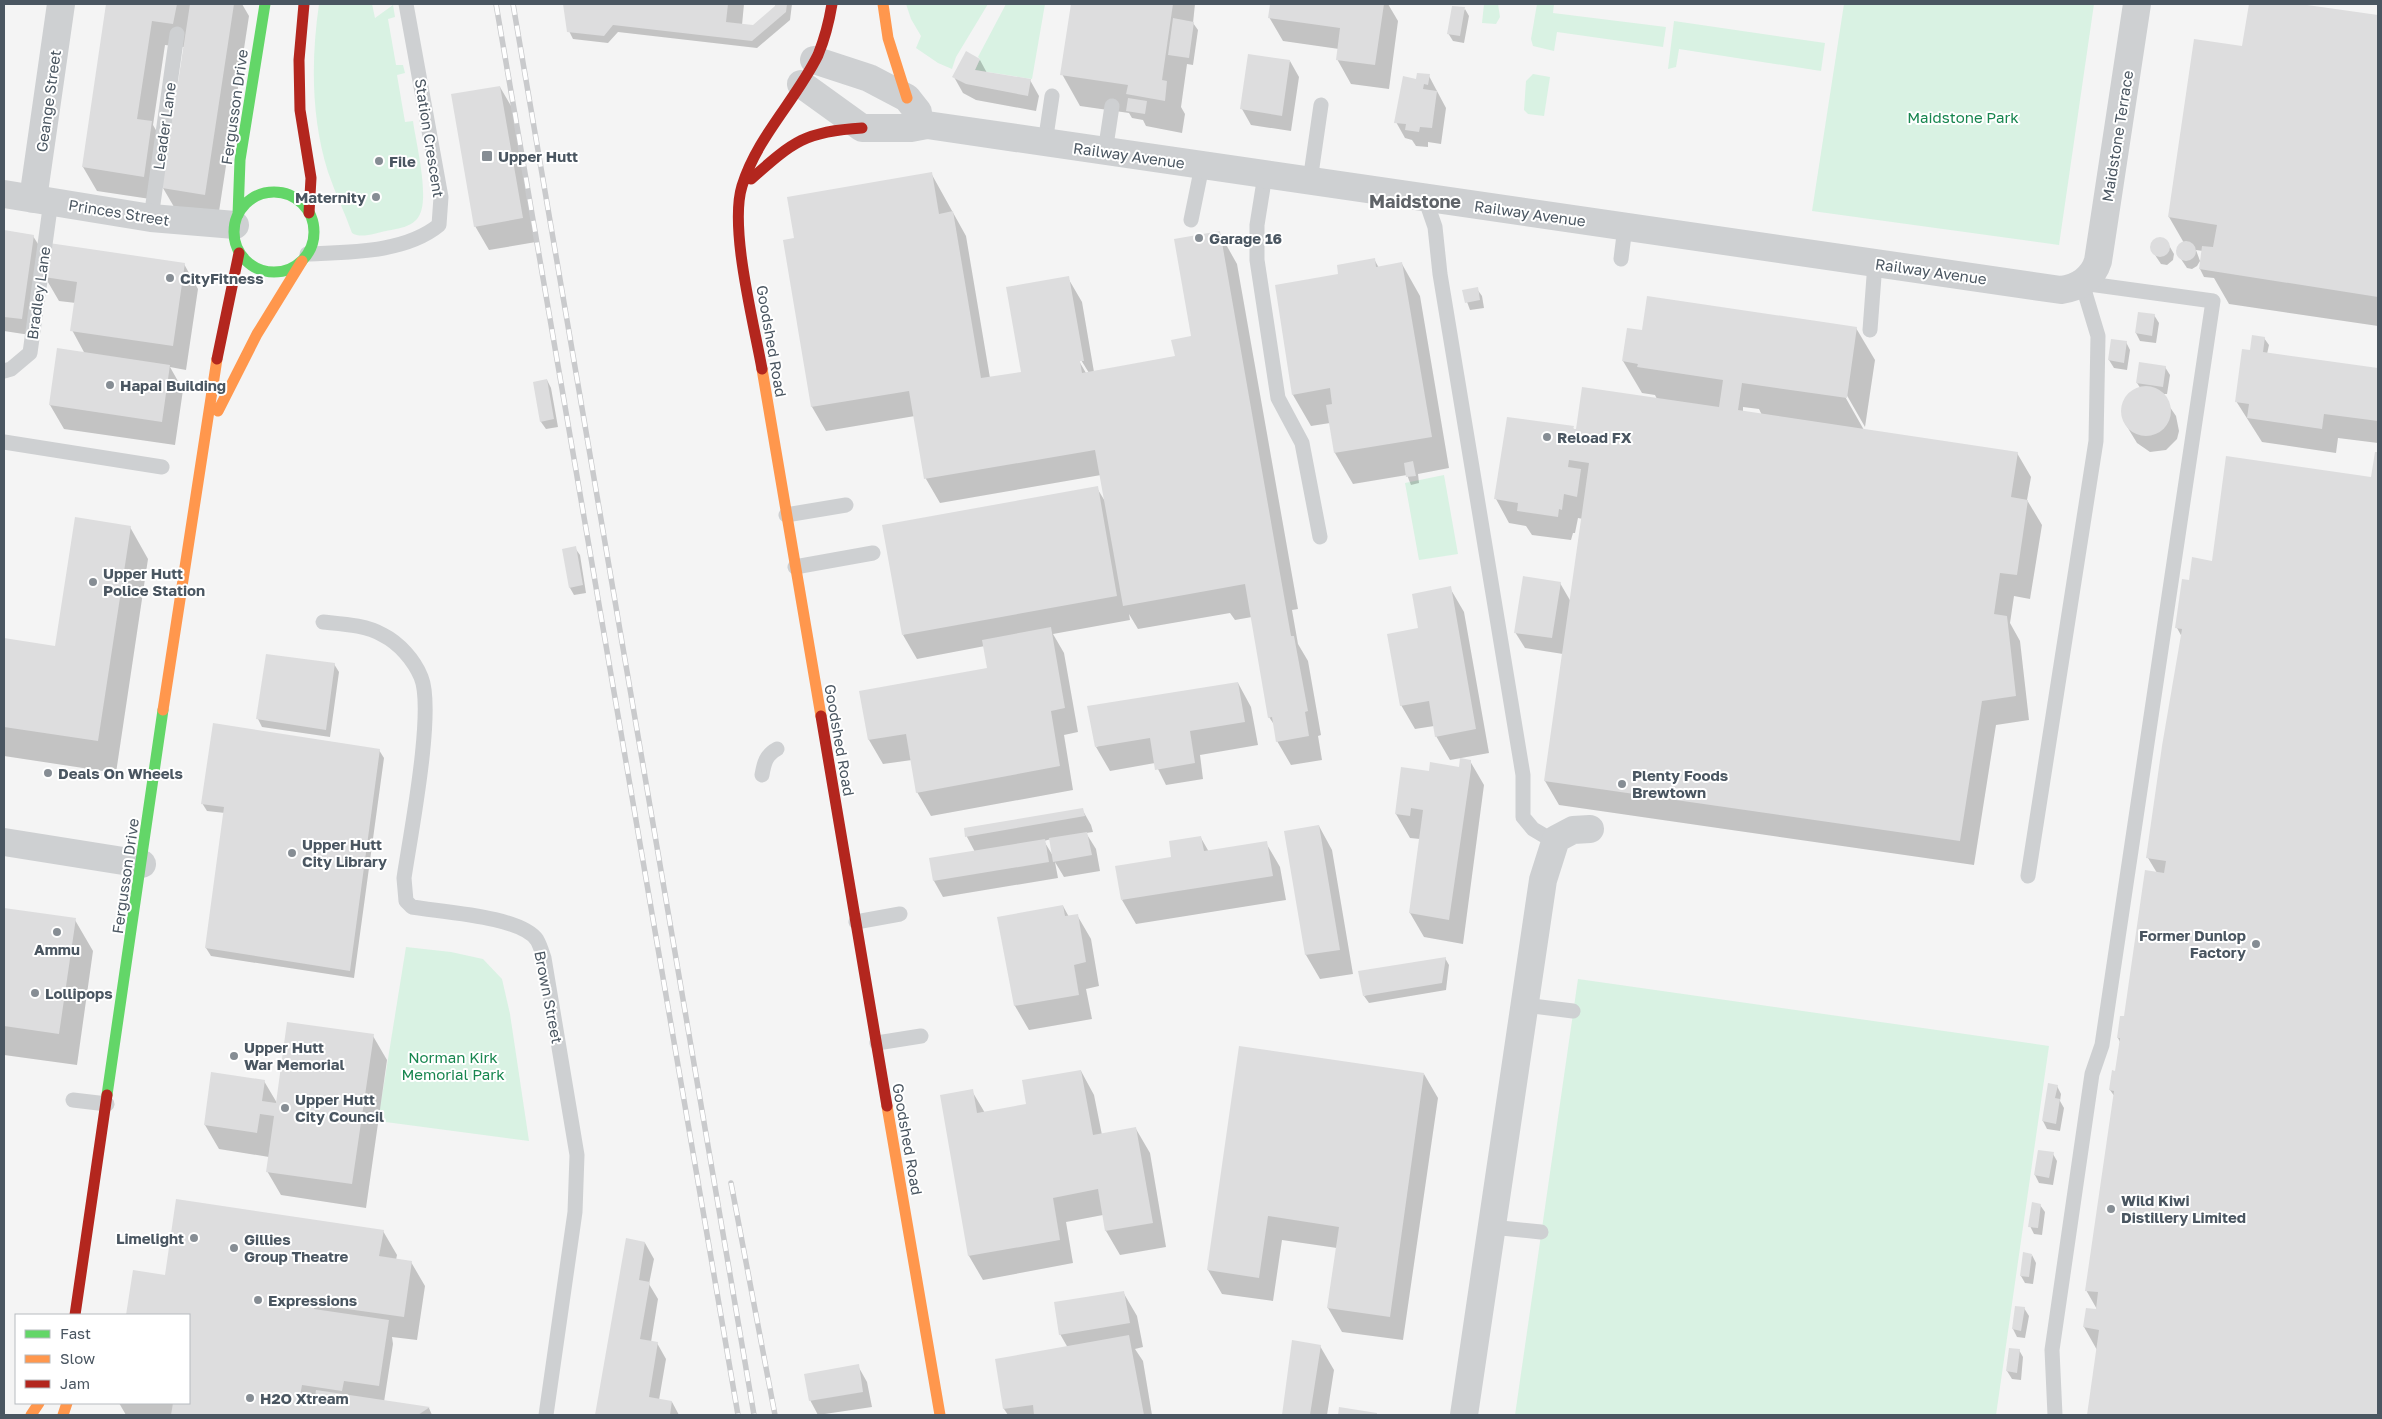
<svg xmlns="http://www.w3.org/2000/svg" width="2382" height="1419" font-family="'Golos Text',sans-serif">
  <rect width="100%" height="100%" fill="#f4f4f4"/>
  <path fill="#d9f2e3" d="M319 4H372L375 18 393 5 395 17 388 19 396 65H403L405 73 397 75 405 122 413 121C416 143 430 198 419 216 413 227 397 229 386 231 376 233 361 239 352 233 345 213 335 193 328 172 311 117 311 60 319 4Z
    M906 4H988L956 57 952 69 938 63 916 48 921 36 911 19Z
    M1006 4H1045L1032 79 975 70 980 59 978 57Z
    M1484 4H1498L1500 17 1496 24 1482 23Z
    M1537 4H1554L1553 13 1666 27 1663 47 1557 32 1554 51 1533 46 1531 39Z
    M1844 4H2094L2059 245 1812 211Z
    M1674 21 1825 43 1821 71 1679 49 1676 67 1668 69Z
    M1533 74 1550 77 1544 116 1528 114 1524 110 1526 81Z
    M1444 475 1458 554 1419 560 1405 483Z
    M406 947 451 952 483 959 502 979 510 1014 529 1141 378 1121Z
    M1578 979 2049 1046 1996 1415H1515Z"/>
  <path fill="#0003" fill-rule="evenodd" d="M108 4H242L249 16 218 218 177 212 163 188 184 47 165 45 153 125 165 146 157 200 97 191 83 167Z
    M564 4H744L742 25 753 26 776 7V4H792L790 20 757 48 618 32 608 43 573 39 569 31Z
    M1073 4H1195L1193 23 1198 30 1193 65 1187 64 1181 107 1185 114 1182 133 1146 126 1143 120 1132 118 1129 113 1080 106 1062 74Z
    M1271 4H1388L1398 21 1389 89 1351 84 1337 59 1339 49 1283 41 1269 17Z
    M2251 4H2290L2378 16V326L2229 304 2214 278 2204 277 2200 269 2203 251 2196 250 2200 261 2197 266 2192 269 2187 268 2177 253 2178 247 2184 243 2169 217 2244 48Z
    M1465 9 1469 16 1464 43 1453 41 1448 33Z
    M980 60 987 73 1030 80 1039 96 1036 111 976 100 963 93 954 77Z
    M1290 61 1299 77 1291 131 1251 125 1242 109Z
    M1429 76 1446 108 1441 144 1428 142V147L1416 146 1412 140 1405 138 1396 122 1417 80Z
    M500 87 514 111 536 242 489 250 475 226Z
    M931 173 966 236 990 378 1022 373 1068 278 1082 302 1094 372 1176 357 1193 337 1219 232 1237 264 1298 609 1292 610 1298 644 1308 661 1321 735 1318 736 1322 760 1291 765 1277 741 1275 726 1269 717 1252 617 1235 620 1230 613 1138 629 1129 614 1130 620 1053 634 1064 653 1078 732 1064 735 1073 790 931 816 917 792 912 760 883 764 869 740 860 692 989 669 985 646 917 659 903 635 1097 488 1106 503 1101 475 940 503 926 479 915 416 826 431 812 407 784 241 795 239ZM1078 355 1089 373H1086L1076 356Z
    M4 232 33 236 43 252 30 335 4 331Z
    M2160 238 2166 240 2174 254 2173 260 2167 265 2161 264 2151 249 2154 240Z
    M1374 259 1379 268 1402 264 1420 296 1449 468 1418 474 1419 483 1411 485 1407 475 1353 484 1335 453 1330 423 1311 426 1293 395 1340 275Z
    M184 264 198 289 186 370 170 367 183 390 175 445 64 429 50 405 85 354 72 330 76 303 59 301 45 277Z
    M1477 289 1482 296 1484 308 1470 310 1463 291Z
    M2154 315 2159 323 2156 343 2140 341 2136 333Z
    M1856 328 1875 360 1865 427 1845 392 1843 393 1864 430 2017 453 2031 477 2027 500 2042 525 2030 599 2014 596 2010 623 2020 641 2029 720 1996 725 1974 865 1559 805 1545 781 1563 654 1525 648 1515 632 1560 583 1571 602 1583 519 1578 518 1575 533H1573L1571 540 1532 535 1526 526 1509 523 1496 499 1573 428 1575 431 1657 399 1655 395 1642 393 1623 361 1644 332ZM1743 407 1759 409 1762 415 1743 412Z
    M2264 338 2269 345 2267 354 2378 370V443L2338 438 2336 453 2262 442 2236 401 2251 352Z
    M2126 342 2130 350 2127 370 2114 368 2109 360Z
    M2140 364 2165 367 2170 375 2167 394H2161L2176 416 2179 431 2177 439 2166 450 2150 452 2137 443 2123 420V405L2132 392 2141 389 2137 383Z
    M547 380 551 388 558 427 546 429 541 422Z
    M2376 453H2378V1415H2088L2097 1350 2084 1327 2098 1311 2086 1290 2115 1097 2110 1090 2116 1072 2120 1042 2118 1038 2125 1018 2157 873 2148 858 2182 637 2177 628 2190 582 2213 562 2372 479Z
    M130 527 148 559 116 773 4 756V640L56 648Z
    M575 548 580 555 586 593 574 595 570 588Z
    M1450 588 1464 612 1489 753 1450 760 1436 736 1434 726 1415 729 1401 705 1420 629Z
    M334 664 339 672 330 737 262 727 258 719Z
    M1238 683 1251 707 1258 745 1200 755 1203 779 1166 785 1155 763 1110 771 1096 747Z
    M379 750 384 758 354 978 211 956 206 948 225 813 207 811 202 803Z
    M1470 761 1484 785 1463 944 1424 937 1410 913 1420 839 1410 838 1396 814 1430 772 1460 768Z
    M1082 809 1091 825 1093 832 1086 833 1096 849 1100 871 1064 877 1055 862 1058 878 943 897 934 881 930 859 975 852 967 837 966 829ZM1051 839 1053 856 1044 841Z
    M1319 826 1332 850 1353 974 1320 979 1306 955 1286 832Z
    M1201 838 1209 852 1266 843 1280 867 1286 900 1136 924 1122 900Z
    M1063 906 1069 917 1077 915 1091 939 1099 986 1086 989 1092 1019 1029 1030 1015 1006 999 918Z
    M4 910 75 920 93 951 77 1065 4 1055Z
    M1445 958 1449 965 1446 990 1369 1003 1364 996Z
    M373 1036 387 1060 366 1208 281 1195 267 1171 269 1157 219 1149 205 1125 212 1074 264 1081 277 1103Z
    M1081 1071 1094 1095 1102 1135 1136 1129 1150 1153 1166 1247 1120 1255 1106 1231 1103 1215 1066 1222 1073 1263 983 1280 969 1256 972 1091 985 1113 1028 1105Z
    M1424 1074 1438 1098 1403 1340 1342 1332 1328 1308 1337 1248 1282 1240 1273 1301 1222 1294 1208 1270Z
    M2057 1086 2061 1094 2060 1101 2064 1108 2060 1131 2047 1129 2043 1121Z
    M2053 1154 2057 1161 2053 1185 2039 1183 2035 1175Z
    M2040 1205 2045 1212 2042 1235 2034 1234 2030 1226Z
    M383 1231 397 1255 396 1260 411 1262 425 1286 417 1340 392 1337 393 1344 384 1402 429 1408 432 1415H126L119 1403H189V1315H127L134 1271 166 1276Z
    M627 1240 645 1243 654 1259 649 1284 658 1299 651 1342 657 1343 666 1359 659 1400 672 1402 679 1415H596Z
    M2032 1255 2036 1263 2033 1284 2025 1283 2021 1276Z
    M1123 1292 1137 1316 1143 1347 1135 1349 1143 1361 1152 1415H1008L1004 1409 997 1360 1068 1348 1060 1334Z
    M2024 1308 2029 1316 2025 1338 2017 1337 2013 1329Z
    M1293 1342 1320 1346 1334 1370 1327 1415H1283Z
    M2019 1350 2023 1357 2021 1380 2012 1379 2007 1371Z
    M858 1366 867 1382 872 1407 818 1415 810 1400Z"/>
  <path fill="#ddddde" d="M106 4H177L173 24 152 21 137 119 152 121 144 177 82 167Z
    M190 4H234L205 195 162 188Z
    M563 4H728L726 22 753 25 775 6V4H787L786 12 752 41 613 25 604 36 567 32Z
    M1071 4H1173L1162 80 1167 81 1165 101 1126 94 1128 85 1060 75Z
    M1270 4H1384L1375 65 1336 60 1340 28 1268 18Z
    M2249 4H2300L2378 15V297L2199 269 2202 246 2213 247 2217 225 2168 217 2194 39 2242 46Z
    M1452 6 1465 7 1460 36 1447 34Z
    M1173 18 1194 22 1189 58 1168 55Z
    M966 51 980 59 975 70 1031 79 1028 96 966 84 952 77Z
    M1248 54 1290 60 1282 116 1240 109Z
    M1417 73 1430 74 1428 85 1424 84 1423 89 1437 91 1432 128 1420 127 1419 132 1405 130 1406 124 1394 123 1403 76 1416 79Z
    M500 86 523 218 474 227 451 94Z
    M1128 98 1147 101 1145 114 1126 111Z
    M932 172 939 214 953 211 981 378 1021 372 1006 287 1069 276 1084 361H1080L1082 373 1175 356 1171 340 1191 336 1174 239 1220 231 1291 636H1294L1308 711 1305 712 1309 736 1276 742 1272 717 1268 718 1245 584 1123 606 1095 450 924 479 909 391 811 407 783 240 794 238 787 197Z
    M4 230 34 235 22 319 4 317Z
    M2150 247a10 10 0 1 1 20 0a10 10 0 1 1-20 0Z
    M2176 251a10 10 0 1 1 20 0a10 10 0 1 1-20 0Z
    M49 243 185 263 173 346 70 331 77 282 44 277Z
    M1375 258 1376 267 1402 262 1432 437 1334 453 1326 405 1332 404 1330 388 1292 395 1275 285 1338 274 1337 265Z
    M1478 287 1480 300 1465 303 1462 290Z
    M1647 296 1857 327 1847 398 1742 383 1738 410 2018 452 2011 497 2028 500 2017 575 2000 573 1994 614 2007 616 2016 696 1982 701 1960 841 1544 781 1589 463 1569 460 1568 467 1581 469 1577 497 1564 494 1562 510 1559 509 1558 517 1517 511 1518 503 1494 499 1507 417 1574 426 1573 429H1576L1582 387 1719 407 1723 380 1637 367 1638 364 1622 361 1627 328 1642 330Z
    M2138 312 2155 314 2152 336 2135 333Z
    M2252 335 2265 337 2263 352 2378 368V421L2324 414 2322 429 2247 418 2249 404 2235 402 2242 349 2250 350Z
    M2111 339 2127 341 2124 363 2108 360Z
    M57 348 170 365 162 422 49 405Z
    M2139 362 2166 366 2163 387 2136 383Z
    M547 379 554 419 540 422 533 382Z
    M2121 411a25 25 0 1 1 50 0a25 25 0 1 1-50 0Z
    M2375 452H2378V1415H2087L2099 1330 2083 1327 2086 1308 2096 1309 2098 1292 2085 1291 2114 1091 2109 1090 2112 1070 2115 1071 2120 1038H2117L2120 1016H2124L2145 870 2164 873 2166 861 2146 858 2162 746 2182 629 2175 628 2182 579 2189 580 2192 557 2212 561 2226 456 2371 477Z
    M1413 461 1416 476 1406 477 1404 463Z
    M1098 486 1117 596 902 635 882 525Z
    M75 517 131 526 98 741 4 727V638L55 646Z
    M576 546 583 585 569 588 562 549Z
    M1523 576 1561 582 1552 638 1514 633Z
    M1451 586 1476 729 1435 737 1429 701 1400 706 1387 634 1418 628 1412 594Z
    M1051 627 1065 708 1051 711 1060 766 916 793 906 734 868 740 859 691 987 668 982 640Z
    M266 654 335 663 326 730 256 719Z
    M1238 682 1245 722 1190 731 1195 763 1155 770 1150 738 1095 747 1087 706Z
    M213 723 380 749 350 971 205 948 224 807 201 804Z
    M1460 758 1471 760V769L1449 920 1409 913 1423 810 1411 808 1410 816 1395 814 1401 767 1429 771 1430 762 1459 767Z
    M1083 808 1085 816 965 837 964 828Z
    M1319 825 1340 950 1305 955 1284 831Z
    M1087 832 1092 855 1053 862 1049 838Z
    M1201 836 1204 851 1267 841 1273 876 1121 900 1115 866 1171 857 1169 841Z
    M1045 839 1049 862 933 881 929 858Z
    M1063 905 1065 916 1078 914 1086 962 1074 965 1079 995 1014 1006 997 917Z
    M4 908 76 918 59 1034 4 1026Z
    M1446 957 1442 983 1363 996 1358 971Z
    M287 1022 374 1034 352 1184 266 1172 274 1116 260 1114 257 1133 204 1125 211 1072 265 1080 262 1101 276 1103Z
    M1239 1046 1424 1073 1390 1317 1327 1308 1339 1227 1268 1216 1259 1278 1207 1270Z
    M1081 1070 1093 1135 1136 1127 1153 1223 1105 1231 1098 1189 1053 1198 1060 1240 968 1256 940 1095 973 1089 977 1113 1026 1104 1022 1080Z
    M2048 1083 2058 1085 2055 1098 2060 1099 2056 1124 2042 1121Z
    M2038 1150 2054 1152 2049 1178 2034 1175Z
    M176 1199 384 1230 379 1256 412 1261 404 1317 333 1307 334 1300 315 1297 314 1309 389 1320 379 1386 344 1381 342 1391 302 1385 300 1396 315 1398 316 1390 430 1407 418 1415H171L173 1403H189V1315H126L133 1270 165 1275Z
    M2032 1202 2041 1204 2038 1228 2028 1227Z
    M626 1238 645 1242 639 1280 650 1282 640 1339 658 1342 649 1397 672 1401 670 1415H595Z
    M2023 1252 2032 1254 2029 1277 2020 1276Z
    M1124 1291 1130 1323 1059 1335 1054 1302Z
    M2015 1306 2025 1307 2021 1331 2012 1329Z
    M1129 1335 1144 1415H1034L1033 1405 1003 1409 995 1359Z
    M1292 1340 1321 1345 1310 1415H1282Z
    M2009 1348 2020 1349 2017 1373 2006 1371Z
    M859 1364 863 1392 809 1401 804 1374Z
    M1339 1407 1377 1413V1415H1338Z"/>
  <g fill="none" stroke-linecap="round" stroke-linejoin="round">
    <path stroke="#ced0d2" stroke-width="15" d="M1045 143 1052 96
      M1105 152 1112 106
      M1265 175 1257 225V260L1278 398 1302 443 1320 537
      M1310 181 1321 105
      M1425 198 1435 227 1440 274 1523 775V817L1533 829 1555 842
      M151 218 177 34
      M1191 220 1202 166
      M307 254C349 252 405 253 439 225L441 197 406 4
      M1621 259 1625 227
      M1870 330 1875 263
      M4 371 11 369 30 353 51 201
      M4 442 162 467
      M786 515 846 505
      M795 567 873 553
      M323 622C343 624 366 625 383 635 399 643 414 660 421 677 435 710 410 837 404 878L406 901 412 907C440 912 521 916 537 940 540 945 542 952 544 958L577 1155 575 1212 546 1415
      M762 775C764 763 766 755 777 749
      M2028 876 2096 441 2098 336 2082 283 2213 301 2102 1045 2092 1074 2052 1350 2055 1415
      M856 922 900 914
      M1524 1005 1573 1011
      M877 1043 921 1036
      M73 1100 107 1104
      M1491 1227 1541 1232"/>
    <path stroke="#ced0d2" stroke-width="28" d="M814 60 869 78 907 98 918 112
      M801 84 862 128H911L927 125 2061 290C2078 288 2093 278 2098 261L2137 4
      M4 194 151 218 235 225
      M33 199 61 4
      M4 842 142 864
      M1464 1415 1543 880 1556 839 1573 830 1590 829"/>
    <path stroke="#63d668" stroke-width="11" d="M234 232a40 40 0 1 1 80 0a40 40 0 1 1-80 0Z
      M238 215 240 160 265 4
      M107 1095 163 710"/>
    <path stroke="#ff974d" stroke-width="11" d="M883 4 888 38 907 98
      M762 369 821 716
      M218 411 257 334 302 261
      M163 710 217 359
      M887 1106 940 1415
      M31 1415 39 1403
      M63 1415 67 1403"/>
    <path stroke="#b3261e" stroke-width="11" d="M304 4 299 60 300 110 311 178 309 213
      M751 179C793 142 805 131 862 128
      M217 359 239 253
      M762 369C754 324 729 228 742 186 757 137 796 100 818 55 825 38 829 22 832 4
      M821 716 887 1106
      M75 1315 107 1095"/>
    <defs>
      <path id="rail" d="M496 4 738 1415
        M513 4 754 1415
        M731 1183 775 1415"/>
    </defs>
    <use href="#rail" stroke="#c9cacc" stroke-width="5.5"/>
    <use href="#rail" stroke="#fff" stroke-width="4" stroke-dasharray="11" stroke-linecap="butt"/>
  </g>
  <g fill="#868d94" stroke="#fff" stroke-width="2">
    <rect x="481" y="150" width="12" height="12" rx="2.5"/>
    <circle cx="379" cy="161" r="5"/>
    <circle cx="376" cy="197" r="5"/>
    <circle cx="1199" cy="238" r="5"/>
    <circle cx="170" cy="278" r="5"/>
    <circle cx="110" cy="385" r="5"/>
    <circle cx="1547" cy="437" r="5"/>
    <circle cx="93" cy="582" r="5"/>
    <circle cx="48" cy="773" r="5"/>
    <circle cx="1622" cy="784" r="5"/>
    <circle cx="292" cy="853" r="5"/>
    <circle cx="57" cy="932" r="5"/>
    <circle cx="2256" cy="944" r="5"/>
    <circle cx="35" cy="993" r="5"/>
    <circle cx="234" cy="1056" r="5"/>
    <circle cx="285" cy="1108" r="5"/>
    <circle cx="2111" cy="1209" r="5"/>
    <circle cx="194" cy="1238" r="5"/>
    <circle cx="234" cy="1248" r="5"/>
    <circle cx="258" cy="1300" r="5"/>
    <circle cx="250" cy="1398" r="5"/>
  </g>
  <g text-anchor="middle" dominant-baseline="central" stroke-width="4" stroke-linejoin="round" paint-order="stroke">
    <g font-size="15" fill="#4a5661" stroke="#fff">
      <text transform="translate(48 101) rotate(-82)">Geange Street</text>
      <text transform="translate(234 107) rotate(-82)">Fergusson Drive</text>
      <text transform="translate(164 126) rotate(-82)">Leader Lane</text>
      <text transform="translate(2117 136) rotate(-81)">Maidstone Terrace</text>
      <text transform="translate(430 138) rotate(81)">Station Crescent</text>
      <text transform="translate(1129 155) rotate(8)">Railway Avenue</text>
      <text transform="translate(119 212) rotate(9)">Princes Street</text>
      <text transform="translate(1530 213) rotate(8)">Railway Avenue</text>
      <text transform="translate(1931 271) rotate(8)">Railway Avenue</text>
      <text transform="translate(38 293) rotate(-82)">Bradley Lane</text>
      <text transform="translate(772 341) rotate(80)">Goodshed Road</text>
      <text transform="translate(840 740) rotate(80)">Goodshed Road</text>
      <text transform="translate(125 876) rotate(-82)">Fergusson Drive</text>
      <text transform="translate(549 997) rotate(79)">Brown Street</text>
      <text transform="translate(908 1139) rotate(80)">Goodshed Road</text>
    </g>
    <g font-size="15" fill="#17864f" stroke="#fff">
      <text x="1963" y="117">Maidstone Park</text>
      <text x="453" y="1057">Norman Kirk<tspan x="453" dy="17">Memorial Park</tspan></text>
    </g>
    <g font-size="15" font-weight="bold" fill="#4a5661" stroke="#fff" text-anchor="start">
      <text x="498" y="156">Upper Hutt</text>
      <text x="389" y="161">File</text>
      <text x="366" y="197" text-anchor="end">Maternity</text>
      <text x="1209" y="238">Garage 16</text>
      <text x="180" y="278">CityFitness</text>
      <text x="120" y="385">Hapai Building</text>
      <text x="1557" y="437">Reload FX</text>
      <text x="103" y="573">Upper Hutt<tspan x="103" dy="17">Police Station</tspan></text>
      <text x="58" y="773">Deals On Wheels</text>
      <text x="1632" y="775">Plenty Foods<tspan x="1632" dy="17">Brewtown</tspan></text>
      <text x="302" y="844">Upper Hutt<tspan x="302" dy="17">City Library</tspan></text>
      <text x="2246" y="935" text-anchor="end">Former Dunlop<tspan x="2246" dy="17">Factory</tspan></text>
      <text x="57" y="949" text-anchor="middle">Ammu</text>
      <text x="45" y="993">Lollipops</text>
      <text x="244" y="1047">Upper Hutt<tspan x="244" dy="17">War Memorial</tspan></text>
      <text x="295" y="1099">Upper Hutt<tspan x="295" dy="17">City Council</tspan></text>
      <text x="2121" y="1200">Wild Kiwi<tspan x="2121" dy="17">Distillery Limited</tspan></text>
      <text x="184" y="1238" text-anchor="end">Limelight</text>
      <text x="244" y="1239">Gillies<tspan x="244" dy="17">Group Theatre</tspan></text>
      <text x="268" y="1300">Expressions</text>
      <text x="260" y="1398">H2O Xtream</text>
    </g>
    <g font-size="18" font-weight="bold" fill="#5f6368" stroke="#fff">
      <text x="1415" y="201">Maidstone</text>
    </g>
  </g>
  <rect width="2382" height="1419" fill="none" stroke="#4a5661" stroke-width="10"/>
  <rect x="15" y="1314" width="175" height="90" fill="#ffffff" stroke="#b7bbc0"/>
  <rect x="25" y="1330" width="25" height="8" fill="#63d668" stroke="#b7bbc0"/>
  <text x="60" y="1339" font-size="15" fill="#4a5661">Fast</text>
  <rect x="25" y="1355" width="25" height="8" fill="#ff974d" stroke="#b7bbc0"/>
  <text x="60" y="1364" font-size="15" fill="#4a5661">Slow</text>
  <rect x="25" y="1380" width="25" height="8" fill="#b3261e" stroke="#b7bbc0"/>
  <text x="60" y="1389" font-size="15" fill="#4a5661">Jam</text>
</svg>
